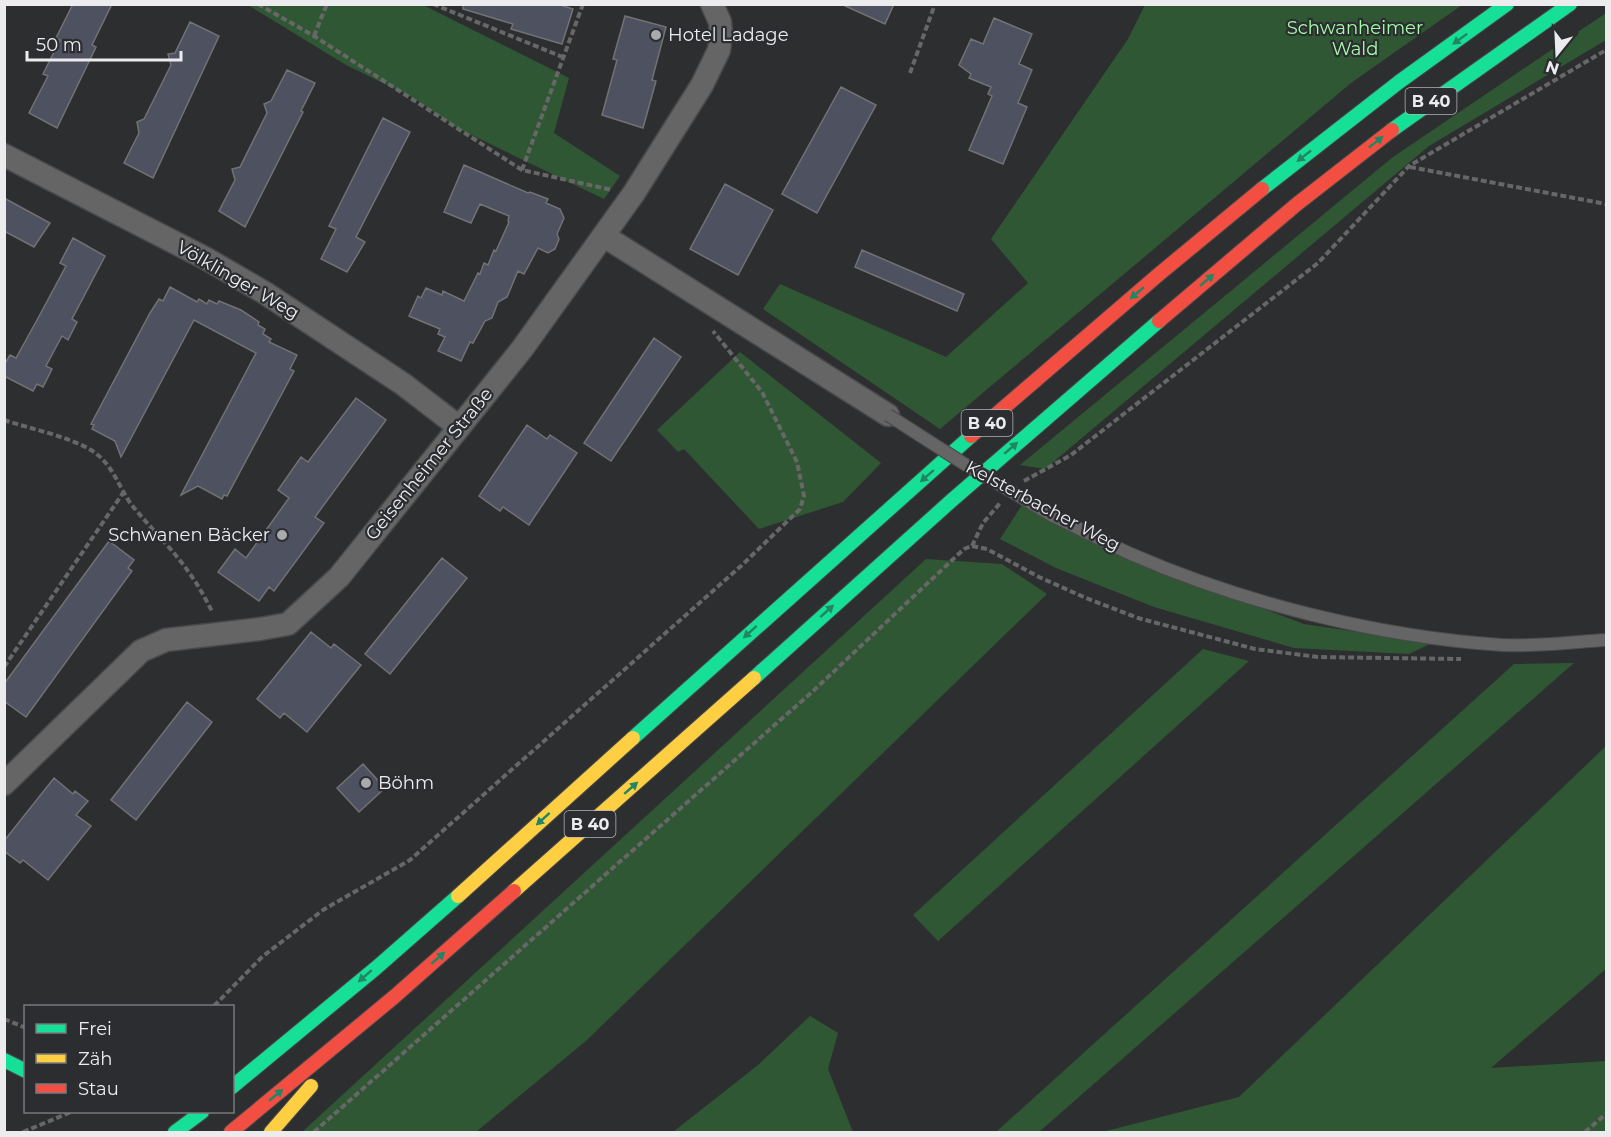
<svg xmlns="http://www.w3.org/2000/svg" width="1611" height="1137" font-family="Montserrat,sans-serif">
  <rect width="100%" height="100%" fill="#2d2e30"/>
  <path fill="#305733" d="M248 5H423L569 78 554 133 620 176 604 199 457 128 414 98 346 65Z
    M1145 5H1462L1351 83 940 429 763 309 780 284 946 357 1028 283 991 239 1128 39Z
    M1606 13V40L1429 146 1045 469 1020 465 1393 157Z
    M740 352 881 463 843 502 759 529 684 449 678 452 657 430Z
    M1022 505 1113 553 1304 624 1432 643 1409 654 1294 648 1154 607 1056 568 1000 539Z
    M926 559 1002 564 1047 594 587 1040 476 1132H302Z
    M1203 649 1249 661 938 941 913 915Z
    M1574 663 1039 1132H996L1514 664Z
    M1606 746V969L1491 1068 1606 1061V1132H1102L1239 1097Z
    M810 1016 838 1033 828 1069 853 1132H673L758 1065Z"/>
  <path fill="#4e5160" stroke="#727274" stroke-width="1.5" d="M73 4H112L92 45 96 47 57 128 29 113 48 76 43 74 60 40 56 38Z
    M463 4H557L573 9 562 44 511 29 513 24 463 9Z
    M841 4H894L885 24Z
    M625 16 666 27 652 80 656 81 643 128 602 115 617 60 613 59Z
    M994 18 1032 34 1019 64 1032 70 1018 103 1027 107 1003 164 969 150 992 96 988 94 991 87 969 78 971 74 959 65 971 39 983 44Z
    M190 22 219 36 153 178 124 163 139 133 137 122 144 119 171 65 168 54 175 53Z
    M287 70 315 83 301 111 303 112 245 227 219 211 235 180 232 169 240 167 267 113 264 104 271 101Z
    M841 87 876 105 817 213 782 194Z
    M383 118 410 132 356 237 365 242 347 272 321 259 336 229 329 226Z
    M464 165 528 193 530 192 548 199 546 203 560 209 564 218 557 234 559 239 555 249 548 253 538 248 524 274 518 271 507 297 498 302 492 318 485 321 473 343 470 342 461 361 438 351 445 337 438 334 440 329 409 316 418 296 421 298 426 288 442 295 443 291 464 301 478 273 480 274 484 263 488 265 494 250 496 251 509 222 508 221 509 216 480 204 471 223 444 212Z
    M725 184 773 210 738 275 690 249Z
    M4 198 50 223 34 247 4 231Z
    M73 238 105 256 72 319 77 322 68 340 62 336 46 366 52 369 43 387 37 384 33 391 4 376V365L10 355 16 358 37 320 66 266 60 263Z
    M862 250 964 294 957 311 855 267Z
    M170 287 197 302 199 299 207 304 209 300 217 304 219 301 241 310 259 322 258 325 265 329 263 334 271 339 269 342 297 355 290 369 294 371 286 386 227 496 224 495 222 499 198 486 181 495 256 353 194 320 121 457 115 441 92 429 94 425 91 424 150 313 159 299 163 301Z
    M654 338 681 357 611 461 584 443Z
    M356 398 386 420 315 517 324 523 274 591 269 587 259 601 218 572 235 549 246 558 289 498 278 490 301 457 308 462Z
    M527 425 547 439 550 435 577 453 529 525 503 507 500 511 479 496Z
    M109 541 134 560 128 568 132 571 26 717 4 701V684Z
    M442 558 467 578 390 674 365 654Z
    M311 632 331 648 334 644 361 665 307 732 284 713 280 718 257 699Z
    M187 702 212 722 136 820 111 800Z
    M363 764 385 788 359 812 337 788Z
    M54 778 73 794 75 791 88 801 76 815 91 826 48 880 23 860 20 863 4 851V841Z"/>
  <g fill="none" stroke-linecap="round" stroke-linejoin="round">
    <defs>
      <path id="lane" d="M1053 516C1079 528 1104 542 1131 554 1243 603 1379 637 1502 645 1533 647 1574 642 1606 640"/>
      <path id="street" d="M4 155 205 258 265 293 403 384 459 427
        M604 236 888 415
        M4 784 141 651 166 640 260 629 288 624 339 577 522 349 634 193 702 85 719 50 721 34 720 22 712 4"/>
      <path id="fast" d="M1392 130 1570 4
        M1262 189 1399 82 1507 4
        M754 678 951 501 1159 321
        M633 738 971 436
        M4 1060 26 1071
        M232 1087 376 968 458 896
        M175 1132 202 1112"/>
      <path id="slow" d="M514 891 754 678
        M458 896 633 738
        M271 1132 311 1086"/>
      <path id="jam" d="M1159 321 1297 204 1392 130
        M971 436 1158 275 1262 189
        M231 1132 394 997 514 891"/>
    </defs>
    <use href="#lane" stroke="#49494a" stroke-width="14"/>
    <use href="#street" stroke="#49494a" stroke-width="25"/>
    <use href="#fast" stroke="#49494a" stroke-width="16"/>
    <use href="#slow" stroke="#49494a" stroke-width="16"/>
    <use href="#jam" stroke="#49494a" stroke-width="16"/>
    <path stroke="#676768" stroke-width="4" stroke-dasharray="6 3" stroke-linecap="butt" d="M258 4 314 36 522 170 612 190
      M433 4 565 58
      M314 36 327 4
      M910 73 935 4
      M1410 167 1606 204
      M522 170 583 4
      M4 420C31 429 67 436 91 450 113 464 117 484 131 504 150 528 173 549 190 574 199 586 206 600 213 613
      M1024 481 1071 455 1318 263 1409 166 1606 50
      M972 546 983 523 1001 502
      M4 667 123 493
      M214 1006 262 957 323 910 410 860 741 566 800 509 804 496 797 462 762 392 713 331
      M4 1019 26 1028
      M23 1132 71 1112
      M314 1132 812 692 964 549 972 546 987 549 1039 577 1086 598 1138 618 1255 649 1318 657 1461 659
      M1585 1132 1606 1114"/>
    <use href="#lane" stroke="#656566" stroke-width="12"/>
    <use href="#street" stroke="#656566" stroke-width="22"/>
    <use href="#fast" stroke="#16e098" stroke-width="14"/>
    <use href="#slow" stroke="#ffcf43" stroke-width="14"/>
    <use href="#jam" stroke="#f24e42" stroke-width="14"/>
    <defs>
      <path id="lane-bridge" d="M888 415 966 465 1053 516"/>
    </defs>
    <use href="#lane-bridge" stroke="#49494a" stroke-width="14" stroke-linecap="butt"/>
    <use href="#lane-bridge" stroke="#656566" stroke-width="12"/>
  </g>
  <defs><path id="oneway-solid" d="M-6-.8H1V-3.2L6.5 0L1 3.2V.8H-6Z" transform="scale(1.5)"/></defs>
  <g fill="#218664">
    <use href="#oneway-solid" transform="translate(1460 39) rotate(144)"/>
    <use href="#oneway-solid" transform="translate(1376 142) rotate(-38)"/>
    <use href="#oneway-solid" transform="translate(1304 156) rotate(142)"/>
    <use href="#oneway-solid" transform="translate(1207 280) rotate(-40)"/>
    <use href="#oneway-solid" transform="translate(1137 293) rotate(140)"/>
    <use href="#oneway-solid" transform="translate(1011 448) rotate(-41)"/>
    <use href="#oneway-solid" transform="translate(927 476) rotate(139)"/>
    <use href="#oneway-solid" transform="translate(827 611) rotate(-42)"/>
    <use href="#oneway-solid" transform="translate(750 632) rotate(138)"/>
    <use href="#oneway-solid" transform="translate(631 788) rotate(-41)"/>
    <use href="#oneway-solid" transform="translate(543 819) rotate(138)"/>
    <use href="#oneway-solid" transform="translate(438 958) rotate(-41)"/>
    <use href="#oneway-solid" transform="translate(365 976) rotate(139)"/>
    <use href="#oneway-solid" transform="translate(276 1095) rotate(-40)"/>
  </g>
  <g fill="#a9aaac" stroke="#2c2d31" stroke-width="2">
    <circle cx="656" cy="35" r="6"/>
    <circle cx="282" cy="535" r="6"/>
    <circle cx="366" cy="783" r="6"/>
  </g>
  <g text-anchor="middle" dominant-baseline="central" stroke-width="4.5" stroke-linejoin="round" paint-order="stroke">
    <g fill="#2c2d31" stroke="#b2b3b6" stroke-width="1.5">
      <rect x="1405.5" y="88" width="51" height="26" rx="4.5"/>
      <rect x="961.5" y="410" width="51" height="26" rx="4.5"/>
      <rect x="564.5" y="811" width="51" height="26" rx="4.5"/>
    </g>
    <g font-size="16" font-weight="bold" fill="#ececef">
      <text x="1431" y="101">B 40</text>
      <text x="987" y="423">B 40</text>
      <text x="590" y="824">B 40</text>
    </g>
    <g font-size="18" fill="#a0ffa5" stroke="#2c2d31">
      <text x="1355" y="28">Schwanheimer<tspan x="1355" dy="21">Wald</tspan></text>
    </g>
    <g font-size="18" fill="#ececef" stroke="#2c2d31" text-anchor="start">
      <text x="668" y="35">Hotel Ladage</text>
      <text x="270" y="535" text-anchor="end">Schwanen Bäcker</text>
      <text x="378" y="783">Böhm</text>
    </g>
    <g font-size="18" fill="#ececef" stroke="#2c2d31">
      <text transform="translate(238 280) rotate(30)">Völklinger Weg</text>
      <text transform="translate(429 464) rotate(-51)">Geisenheimer Straße</text>
      <text transform="translate(1043 506) rotate(28)">Kelsterbacher Weg</text>
    </g>
  </g>
  <rect width="1611" height="1137" fill="none" stroke="#ececef" stroke-width="12"/>
  <rect x="24" y="1005" width="210" height="108" fill="#2c2d31" stroke="#79797d" stroke-width="1.5"/>
  <rect x="36" y="1024" width="30" height="9" fill="#16e098" stroke="#79797d" stroke-width="1.5"/>
  <text x="78" y="1035" font-size="18" fill="#ececef">Frei</text>
  <rect x="36" y="1054" width="30" height="9" fill="#ffcf43" stroke="#79797d" stroke-width="1.5"/>
  <text x="78" y="1065" font-size="18" fill="#ececef">Zäh</text>
  <rect x="36" y="1084" width="30" height="9" fill="#f24e42" stroke="#79797d" stroke-width="1.5"/>
  <text x="78" y="1095" font-size="18" fill="#ececef">Stau</text>
  <g transform="translate(1557 54) rotate(198)" stroke="#2c2d31" stroke-width="4.5" paint-order="stroke">
  <path d="M0-4.5L10 22L0 15L-10 22Z" fill="#ececef"/>
  <text y="-9" font-size="16" font-weight="bold" text-anchor="middle" fill="#ececef">N</text>
  </g>
  <path d="M27 51v9h154v-9" fill="none" stroke="#ececef" stroke-width="3"/>
  <text x="36" y="51" font-size="18" fill="#ececef" stroke="#2c2d31" stroke-width="4.5" paint-order="stroke">50 m</text>
</svg>
